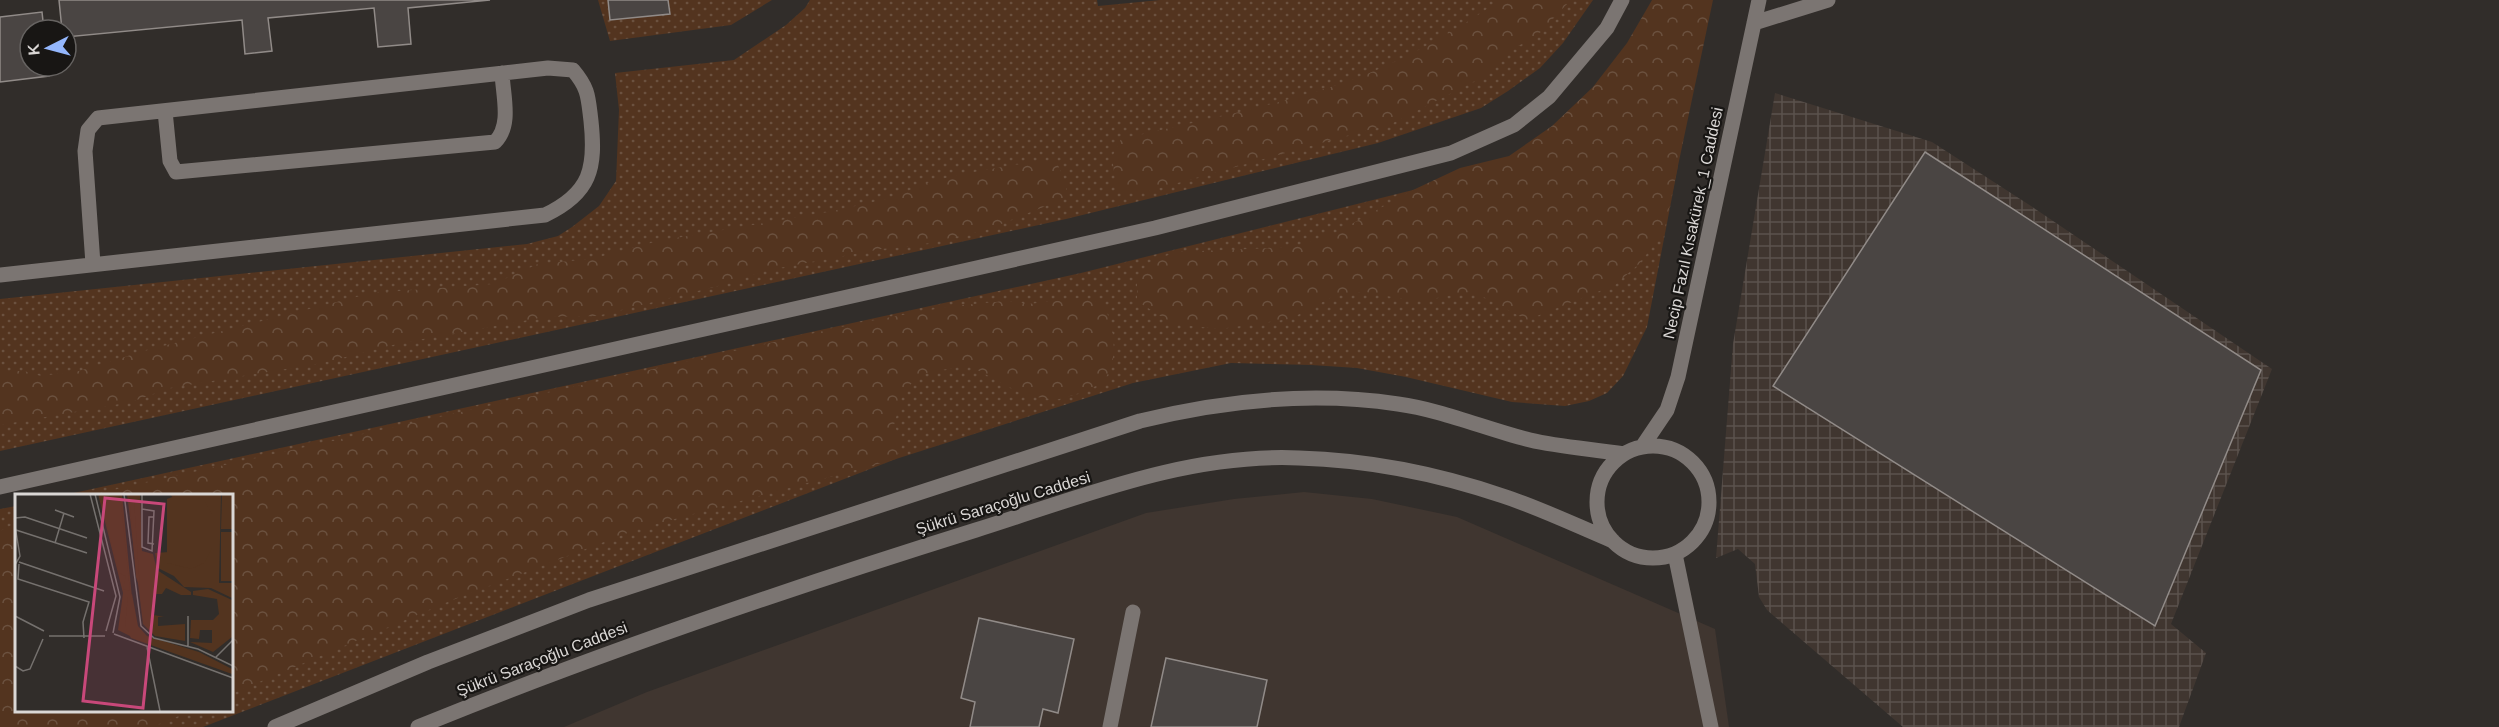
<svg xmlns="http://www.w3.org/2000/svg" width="2499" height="727" font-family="Helvetica,sans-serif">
  <defs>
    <pattern id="industrial-grid" width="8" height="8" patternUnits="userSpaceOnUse" patternTransform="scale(1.5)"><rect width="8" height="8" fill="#403630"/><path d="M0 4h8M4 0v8" fill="none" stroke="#5b524d"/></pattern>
    <pattern id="grass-dots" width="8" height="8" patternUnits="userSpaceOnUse" patternTransform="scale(1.5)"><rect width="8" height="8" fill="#53341f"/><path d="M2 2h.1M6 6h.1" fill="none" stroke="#6b513f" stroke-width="1.8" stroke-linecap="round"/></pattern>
    <pattern id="forest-crowns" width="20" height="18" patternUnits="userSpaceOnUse" patternTransform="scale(1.5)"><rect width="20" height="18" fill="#53341f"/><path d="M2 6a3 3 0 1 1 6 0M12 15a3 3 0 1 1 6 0" fill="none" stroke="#6b513f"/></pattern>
  </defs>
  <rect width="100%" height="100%" fill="#312d2a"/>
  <path fill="#403630" d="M1304 492 1372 499 1457 517 1715 629 1729 727H564L647 692 1146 513 1234 499Z"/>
  <path fill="url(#industrial-grid)" d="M1775 93 1932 142 2031 206 2272 369 2171 624 2206 653 2179 727H1903L1767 610 1759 597 1755 564 1738 549 1716 558 1733 344Z"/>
  <path fill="url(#grass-dots)" d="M598 0H772L731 25 610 41Z
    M810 0H1097L1098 6 1160 0H1593L1563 43 1540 68 1508 91 1481 108 1378 143 1066 219 0 451V299L527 244 558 236 572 227 599 206 616 181 619 110 615 73 734 60 786 25 805 8Z
    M1678 166 1647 327 1623 376 1607 393 1589 401 1565 406 1512 402 1406 377 1357 368 1311 365 1231 363 1133 383 896 459 203 727H0V509L16 506V710H231V496H60L1081 273 1413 190Z"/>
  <path fill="url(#forest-crowns)" d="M1500 0H1566L1567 4 1535 38 1506 52 1483 77 1393 123 1149 191H1123L1116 186 1112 157 1121 139C1192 123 1265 108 1334 86 1393 67 1450 35 1500 0Z
    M1652 0H1713L1664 232 1639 264 1615 285 1527 320 1472 291 1427 300 1398 298 1365 292 1338 294 1290 319 1220 329 1173 324 1137 301V276L1150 262 1176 252 1294 247 1337 232 1413 190 1460 168 1509 156 1552 126 1593 87 1627 43Z
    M1043 160 1057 163 1066 183V198L986 230 916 246 881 249 763 271 734 282 597 316 545 317 401 343 322 363 170 388 131 402 0 425V371H24L41 376 79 371 151 349 372 293 493 284 538 264 592 259 658 241 828 212 891 198 927 183 957 175Z
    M1082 298 1103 303 1112 325 1114 350 1112 366 1103 383 1080 393 1056 400 1024 395 968 365 921 374 903 392 894 425 903 443 896 459 638 529 450 601 231 694V496H86L859 323 952 306 1006 301 1028 304Z
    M16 523V710L191 711 152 727H0V531Z"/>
  <path fill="#4a4543" stroke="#918b88" stroke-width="1.5" d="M59 0H490L408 8 411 44 378 47 374 8 268 18 272 51 245 54 242 20 66 37V30H62Z
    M608 0H668L670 14 610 20Z
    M42 12 44 30H30V66H48L49 76 0 82V17Z
    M1925 152 2261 370 2155 626 1773 386Z
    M979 618 1074 639 1058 713 1043 709 1039 727H970L975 702 961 698Z
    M1166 658 1267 680 1257 727H1151Z"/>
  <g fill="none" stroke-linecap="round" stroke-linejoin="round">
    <path stroke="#7b7572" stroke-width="15" d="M1754 23 1828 0
      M165 111 170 161 176 172 495 142C512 125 503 96 502 73
      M0 275 545 215C591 193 596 168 591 121 588 97 589 89 573 70L548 68 98 118 88 130 85 151 93 264
      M1597 502a56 56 0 1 1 112 0a56 56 0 1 1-112 0Z
      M1642 447 1667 410 1678 377 1759 0
      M0 487 1155 228 1451 153 1514 125 1549 97 1607 28 1622 0
      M1675 554 1711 727
      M275 727 428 662 589 600 1140 421C1225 400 1310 391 1398 404 1442 410 1486 429 1530 440 1560 447 1593 449 1624 454
      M418 727C601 652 787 589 976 530 1081 497 1187 453 1299 458 1368 460 1438 474 1503 496 1540 508 1577 526 1613 541
      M1110 727 1133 612"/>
  </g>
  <g text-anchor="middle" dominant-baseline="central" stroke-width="4.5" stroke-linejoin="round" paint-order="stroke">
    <g font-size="16" fill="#dad7d5" stroke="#181614">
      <text transform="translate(1693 223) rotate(-78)">Necip Fazıl Kısakürek_1 Caddesi</text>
      <text transform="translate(1003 503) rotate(-17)">Şükrü Saraçoğlu Caddesi</text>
      <text transform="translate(542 659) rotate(-21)">Şükrü Saraçoğlu Caddesi</text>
    </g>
  </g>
  <g transform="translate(15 494)">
    <rect width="218" height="218" fill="#312d2a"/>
    <path d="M83 0H107L121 145 103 136 108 99ZM112 0H125L127 57 138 60 142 76 176 98V101H166L151 94 147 100H139V121L149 123H143V132L170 130V147L140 142 128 130ZM155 0H206L204 89H217V104L196 94 169 93 159 82 143 74 140 59 154 58 152 5 158 4ZM207 0H217V35H206ZM206 38H217V87H206ZM193 95 217 106V143L198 158 175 148 197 149V136H185L184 145 175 144 176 126H198L204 120 202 105 178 101V97Z" fill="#53341f"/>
    <path d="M84 0H105L115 97 108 95 111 82 104 79ZM114 0 119 5 125 95 121 83ZM117 100 123 132 132 142 184 158 217 175V180L116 144 110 132 113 103Z" fill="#53341f"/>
    <path d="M165 0 186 1 197 20V54L190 68 177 75 152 69V5Z" fill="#53341f"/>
    <path fill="none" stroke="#75716e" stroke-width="1.5" d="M75 0 101 102 91 137M80 0 105 103 98 139M109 0 126 132 139 144 183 155 218 172M127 0V53L137 57 139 17 127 15M40 16 59 23M138 23H134L133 49 139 50M0 24 10 23 72 44M0 32 5 62 0 71M1 36 72 59M40 49 49 19M4 68 89 97M4 70 3 85 74 108 68 128 69 144M0 122 29 137M99 140 218 184M34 142H90M173 152V122V127M132 153 145 217M201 163 218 146M0 172 8 177 15 175 28 145"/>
    <path fill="#c8487a" fill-opacity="0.15" stroke="#c8487a" stroke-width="3" d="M90 4 149 10 128 214 68 207Z"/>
    <rect width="218" height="218" fill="none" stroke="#dad7d5" stroke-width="3"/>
  </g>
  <g transform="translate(48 48) rotate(264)"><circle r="28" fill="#181614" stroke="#666361" stroke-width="1.5"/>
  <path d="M0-4.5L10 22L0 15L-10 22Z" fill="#94b7fd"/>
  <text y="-9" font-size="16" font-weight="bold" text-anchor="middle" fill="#dad7d5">K</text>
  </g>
</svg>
